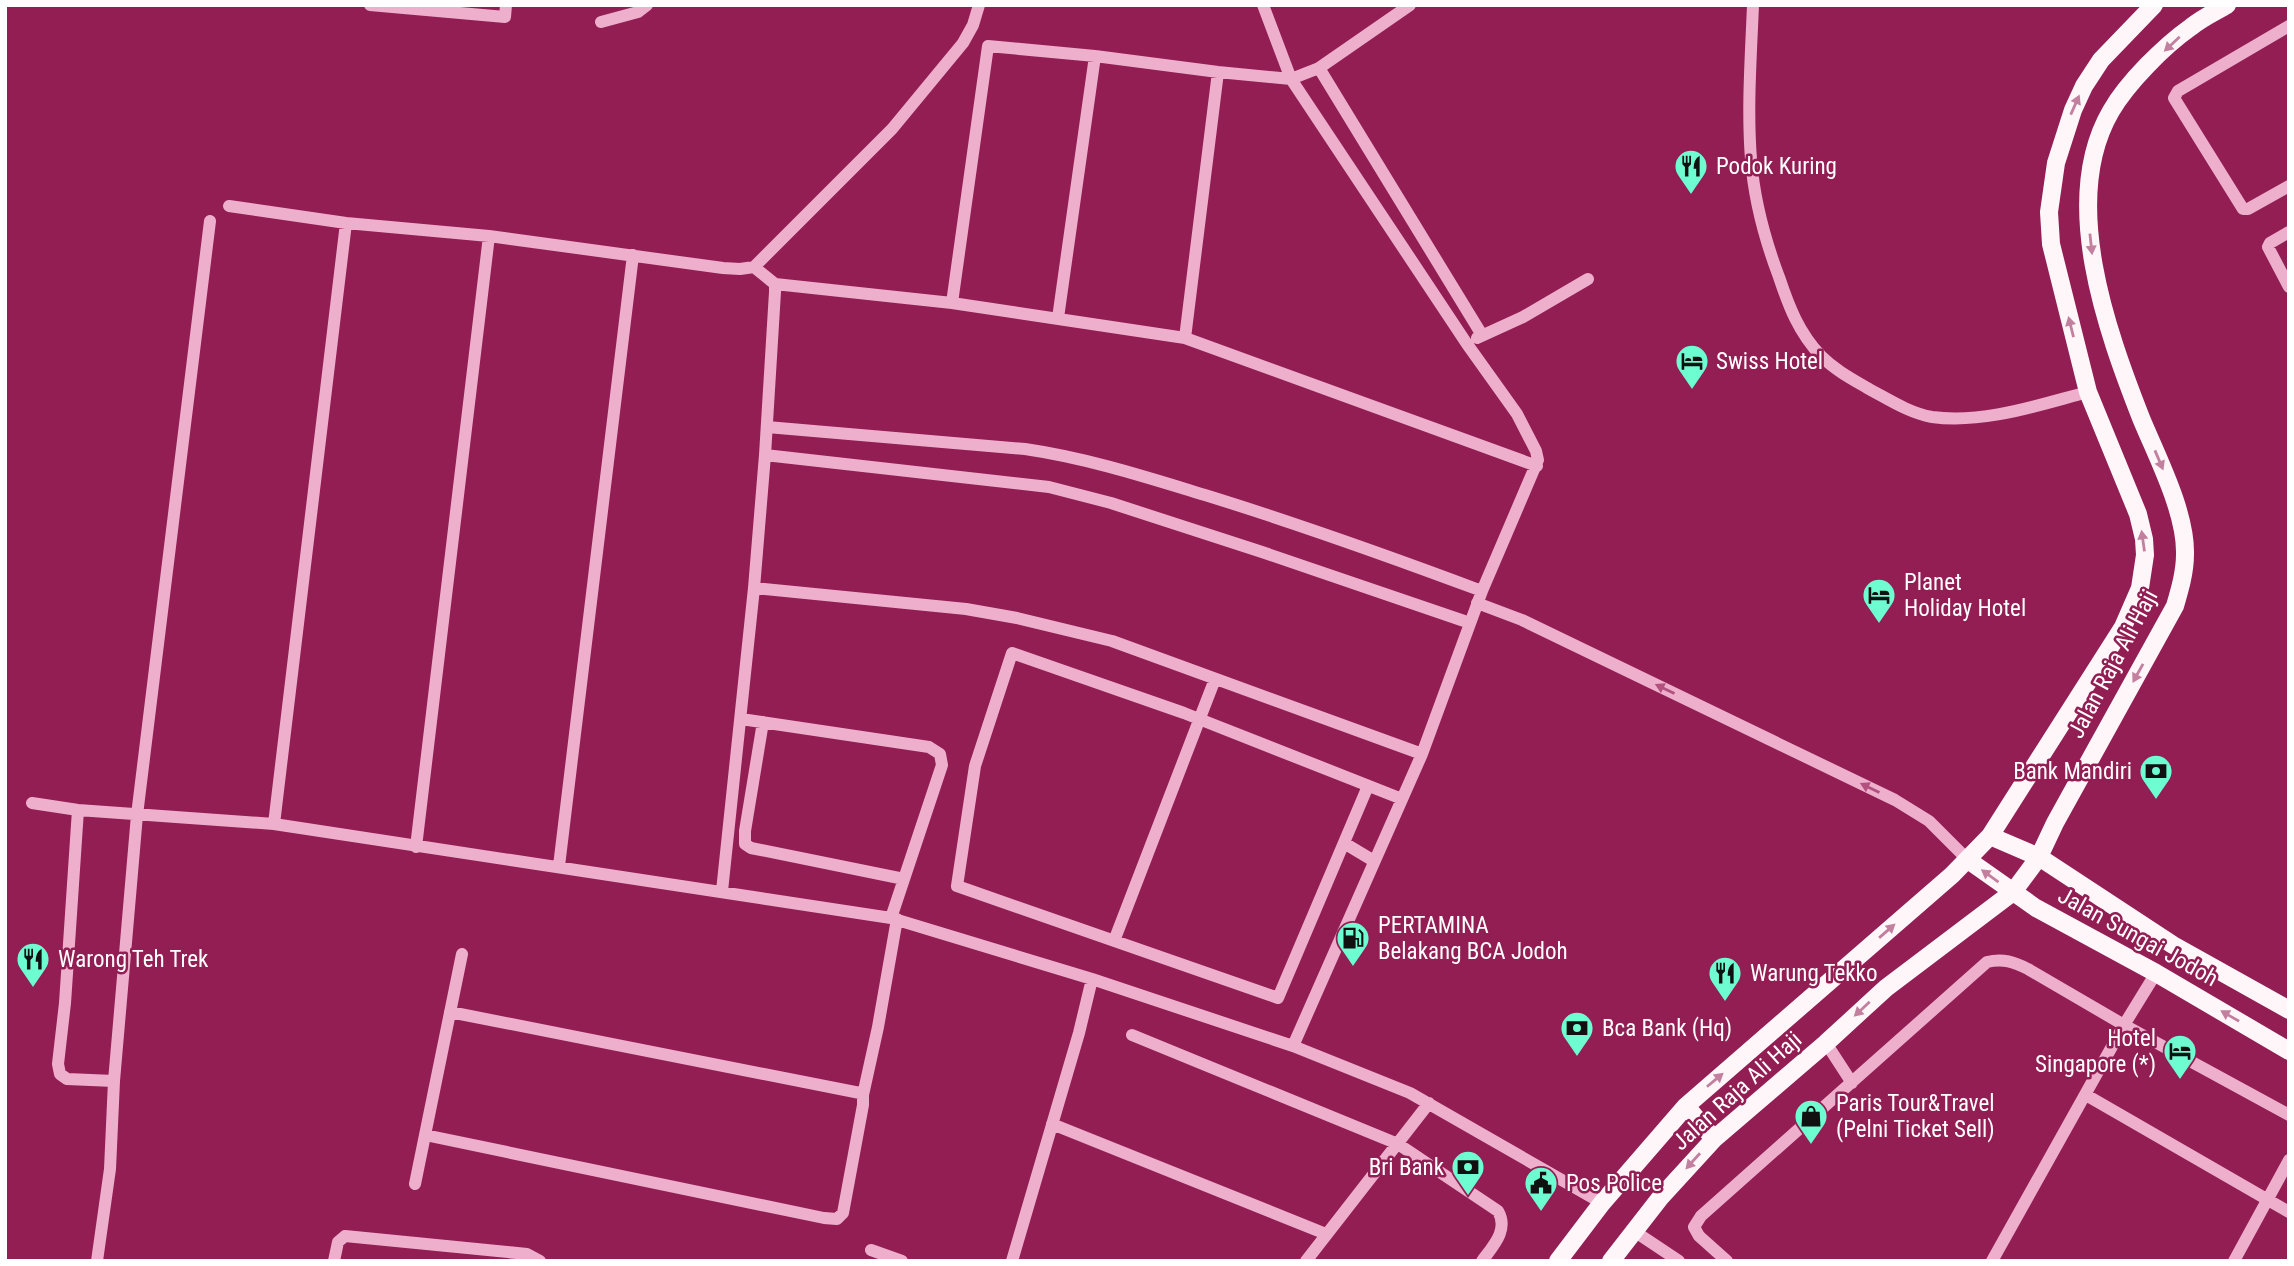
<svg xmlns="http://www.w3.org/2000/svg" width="2294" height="1266" font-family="'Roboto Condensed',sans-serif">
  <rect width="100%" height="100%" fill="#921e53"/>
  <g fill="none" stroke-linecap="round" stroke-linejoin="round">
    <path stroke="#eeafcd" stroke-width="12" d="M370 5 505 17 506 5
      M1263 5 1291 79 1467 344 1517 414 1536 451 1538 460 1482 591 1422 754 1293 1046
      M1753 5C1751 56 1747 108 1751 159 1754 199 1765 240 1779 277 1789 307 1799 333 1821 356 1835 370 1852 379 1869 389 1888 399 1909 413 1932 417 1984 424 2038 405 2088 392
      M601 22 638 12 647 5
      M2289 26 2178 91 2174 98 2243 209H2248L2289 186
      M1319 68 1482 335
      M229 206 346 223 489 236 723 268 740 269 754 267 892 129 963 43 973 25 979 5
      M2289 232 2270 243 2268 247 2289 287
      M775 284 952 303 1185 338 1537 466
      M952 303 988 46 1095 56 1218 72 1291 79 1319 68 1410 5
      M1058 318 1095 56
      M1185 338 1218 72
      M1477 338 1523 317 1588 279
      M767 427 1025 449C1087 458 1146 477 1205 495 1299 524 1391 557 1482 591
      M765 455 1049 487 1111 503 1262 552 1470 623
      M754 588 966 609 1017 618 1112 641 1422 754
      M1477 603 1522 620 1895 800 1929 821 1968 860
      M741 719 929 747 940 754 942 765 891 918
      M763 722 745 831V844L751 848 904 879
      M1368 786 1278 998 957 886 975 766 1012 653 1184 713 1199 719 1402 799
      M32 803 78 810 274 824 891 918 1092 979 1293 1046 1410 1093 1602 1203
      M78 810 65 1003 58 1064 60 1074 67 1079 114 1081
      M274 824 346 223
      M1344 843 1374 861
      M416 847 489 236
      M559 866 633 255
      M722 891 754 588 765 455 775 292V284L754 267
      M1114 941 1215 679
      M1132 1035 1398 1144 1498 1211C1509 1230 1493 1246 1482 1261
      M1826 1043 1852 1083
      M863 1095 878 1027 897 919
      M2086 1095 2289 1212
      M1052 1124 1326 1234
      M425 1135 824 1218 837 1219 843 1213 863 1105V1095L860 1093 450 1012
      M415 1184 462 954
      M1634 1231 1679 1261
      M871 1250 902 1261
      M97 1261 110 1169 114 1081 137 815 210 221
      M334 1261 338 1242 345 1236 527 1254 540 1261
      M1012 1261 1079 1033 1092 979
      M1306 1261 1429 1103
      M1727 1261 1699 1236 1694 1227 1701 1216 1987 962C2003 958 2014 962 2028 969L2124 1025 2289 1115
      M1992 1261 2124 1025 2156 973
      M2234 1261 2289 1160"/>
    <path stroke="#fff6f9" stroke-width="18" d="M1990 836 2039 857 2173 945 2289 1010
      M1968 860 2036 908 2156 973 2289 1051
      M1686 1106 1714 1139
      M1558 1261 1602 1203 1686 1106 1952 875 1990 836 2123 627 2140 588 2145 555 2144 539 2138 514 2088 392 2051 244 2049 212 2056 163 2073 110 2084 86 2101 60 2154 5
      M1611 1261 1660 1198 1714 1139 1826 1043 1886 988 2013 892 2039 857 2055 823 2175 606C2180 589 2185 572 2185 554 2186 512 2157 457 2141 418 2107 331 2059 200 2111 111 2127 83 2164 46 2191 27 2202 18 2215 12 2227 5"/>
  </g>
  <defs><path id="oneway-solid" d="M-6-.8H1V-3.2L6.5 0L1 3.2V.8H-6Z" transform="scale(1.75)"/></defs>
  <g fill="#c37f9e">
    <use href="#oneway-solid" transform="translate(2172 44) rotate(137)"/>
    <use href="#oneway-solid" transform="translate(2075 105) rotate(-66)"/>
    <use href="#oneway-solid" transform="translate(2091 244) rotate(84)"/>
    <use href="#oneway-solid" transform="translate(2071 327) rotate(-104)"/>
    <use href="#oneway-solid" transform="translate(2159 460) rotate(67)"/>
    <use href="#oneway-solid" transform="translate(2143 541) rotate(-98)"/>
    <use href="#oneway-solid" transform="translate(2138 673) rotate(119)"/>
    <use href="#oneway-solid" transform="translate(1990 876) rotate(-144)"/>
    <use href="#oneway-solid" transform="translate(1887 931) rotate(-41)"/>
    <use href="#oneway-solid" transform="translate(1862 1009) rotate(137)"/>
    <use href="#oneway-solid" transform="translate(2230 1016) rotate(-150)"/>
    <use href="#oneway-solid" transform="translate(1715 1080) rotate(-40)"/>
    <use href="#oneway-solid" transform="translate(1693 1161) rotate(132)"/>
  </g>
  <g fill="#b2517e">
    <use href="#oneway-solid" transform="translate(1665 689) rotate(-154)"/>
    <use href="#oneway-solid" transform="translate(1870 788) rotate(-154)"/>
  </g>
  <defs>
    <symbol id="restaurant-pin" viewBox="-11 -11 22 30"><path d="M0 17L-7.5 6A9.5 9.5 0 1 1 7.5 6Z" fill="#6efdd0" stroke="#921e53"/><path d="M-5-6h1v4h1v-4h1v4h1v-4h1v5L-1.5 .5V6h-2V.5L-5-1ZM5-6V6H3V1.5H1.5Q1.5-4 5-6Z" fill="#111"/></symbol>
    <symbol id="hotel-pin" viewBox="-11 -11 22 30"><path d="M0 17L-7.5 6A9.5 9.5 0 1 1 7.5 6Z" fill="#6efdd0" stroke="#921e53"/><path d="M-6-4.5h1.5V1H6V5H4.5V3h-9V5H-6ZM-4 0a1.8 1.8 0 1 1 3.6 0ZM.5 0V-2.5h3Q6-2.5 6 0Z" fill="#111"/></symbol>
    <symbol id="bank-pin" viewBox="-11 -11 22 30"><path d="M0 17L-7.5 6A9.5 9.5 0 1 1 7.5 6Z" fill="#6efdd0" stroke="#921e53"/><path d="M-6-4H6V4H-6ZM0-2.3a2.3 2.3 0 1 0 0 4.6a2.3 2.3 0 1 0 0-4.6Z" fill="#111"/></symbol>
    <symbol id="fuel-pin" viewBox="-11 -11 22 30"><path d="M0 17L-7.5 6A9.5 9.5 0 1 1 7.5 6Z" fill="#6efdd0" stroke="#921e53"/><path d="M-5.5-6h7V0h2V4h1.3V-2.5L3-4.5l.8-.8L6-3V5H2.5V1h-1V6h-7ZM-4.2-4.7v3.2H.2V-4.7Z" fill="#111"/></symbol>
    <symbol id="shop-pin" viewBox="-11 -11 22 30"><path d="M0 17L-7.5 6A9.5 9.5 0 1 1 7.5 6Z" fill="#6efdd0" stroke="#921e53"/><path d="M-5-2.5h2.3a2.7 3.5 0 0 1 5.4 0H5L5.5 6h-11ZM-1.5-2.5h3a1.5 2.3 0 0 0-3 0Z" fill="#111"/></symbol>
    <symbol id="civic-pin" viewBox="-11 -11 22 30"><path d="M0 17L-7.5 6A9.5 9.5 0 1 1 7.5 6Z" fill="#6efdd0" stroke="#921e53"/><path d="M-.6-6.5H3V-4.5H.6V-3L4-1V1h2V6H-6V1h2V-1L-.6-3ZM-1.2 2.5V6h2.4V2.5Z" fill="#111"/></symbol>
  </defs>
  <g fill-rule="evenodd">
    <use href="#restaurant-pin" x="1672" y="147" width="38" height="52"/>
    <use href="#hotel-pin" x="1673" y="342" width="38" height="52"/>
    <use href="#hotel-pin" x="1860" y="576" width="38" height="52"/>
    <use href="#bank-pin" x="2137" y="752" width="38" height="52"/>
    <use href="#fuel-pin" x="1334" y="919" width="38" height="52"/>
    <use href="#restaurant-pin" x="14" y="940" width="38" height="52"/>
    <use href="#restaurant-pin" x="1706" y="954" width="38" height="52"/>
    <use href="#bank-pin" x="1558" y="1009" width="38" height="52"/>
    <use href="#hotel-pin" x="2161" y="1032" width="38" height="52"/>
    <use href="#shop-pin" x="1792" y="1097" width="38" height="52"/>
    <use href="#bank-pin" x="1449" y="1148" width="38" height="52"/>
    <use href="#civic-pin" x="1522" y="1164" width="38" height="52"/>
  </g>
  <g text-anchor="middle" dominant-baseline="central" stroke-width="5" stroke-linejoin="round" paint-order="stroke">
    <g font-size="23" fill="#fff" stroke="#921e53" text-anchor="start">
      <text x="1716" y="166">Podok Kuring</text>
      <text x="1716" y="361">Swiss Hotel</text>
      <text x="1904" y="582">Planet<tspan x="1904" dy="26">Holiday Hotel</tspan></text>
      <text x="2132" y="771" text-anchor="end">Bank Mandiri</text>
      <text x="1378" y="925">PERTAMINA<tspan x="1378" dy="26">Belakang BCA Jodoh</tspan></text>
      <text x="58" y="959">Warong Teh Trek</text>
      <text x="1750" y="973">Warung Tekko</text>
      <text x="1602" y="1028">Bca Bank (Hq)</text>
      <text x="2156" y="1038" text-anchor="end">Hotel<tspan x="2156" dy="26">Singapore (*)</tspan></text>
      <text x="1836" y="1103">Paris Tour&amp;Travel<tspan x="1836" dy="26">(Pelni Ticket Sell)</tspan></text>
      <text x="1444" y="1167" text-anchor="end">Bri Bank</text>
      <text x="1566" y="1183">Pos Police</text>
    </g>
    <g font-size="23" fill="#fff" stroke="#921e53">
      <text transform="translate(2113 664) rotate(-62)">Jalan Raja Ali Haji</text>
      <text transform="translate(2138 937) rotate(29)">Jalan Sungai Jodoh</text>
      <text transform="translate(1737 1091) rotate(-42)">Jalan Raja Ali Haji</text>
    </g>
  </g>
  <rect width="2294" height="1266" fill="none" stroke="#ffffff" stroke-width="14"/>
</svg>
